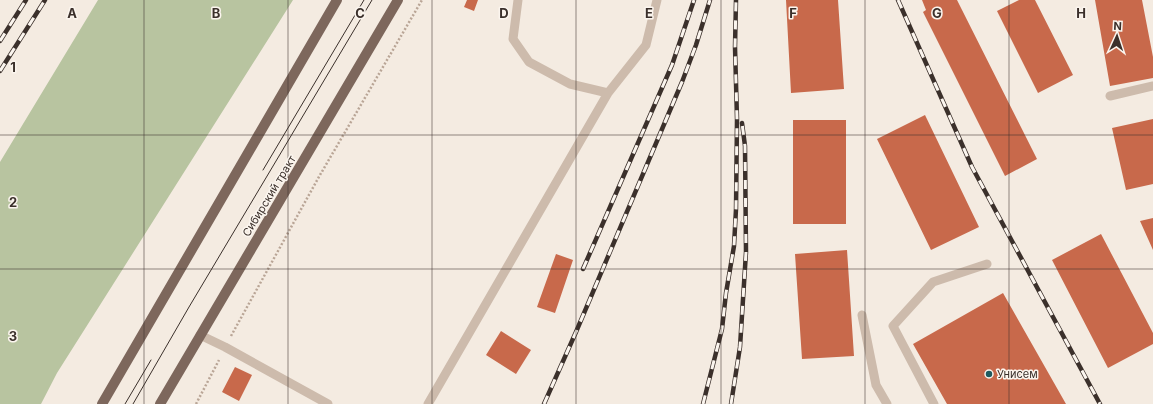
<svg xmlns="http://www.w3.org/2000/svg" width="1153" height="404" font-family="Inter,sans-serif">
  <rect width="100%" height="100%" fill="#f4ebe1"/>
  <path fill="#b8c4a0" d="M98 0H293L57 373 41 404H0V162Z"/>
  <path fill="#c8694b" d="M467 0H478L474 11 464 7Z
    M786 0H838L844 89 791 93Z
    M922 0H957L1037 159 1005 176 923 12 926 10Z
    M1019 0H1035L1073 75 1038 93 997 11Z
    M1095 0H1142L1153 57V78L1110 86Z
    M925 115 979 227 931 250 877 139Z
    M1153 119V184L1126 190 1112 128Z
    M793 120H846V224H793Z
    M1153 218V250L1140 221Z
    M1101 234 1153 333V344L1108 368 1052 260Z
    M847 250 854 356 802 359 795 254Z
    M556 254 573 260 555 313 537 307Z
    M1003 293 1066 404H947L913 344Z
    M501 331 531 350 516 374 486 355Z
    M235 367 252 375 239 401 222 392Z"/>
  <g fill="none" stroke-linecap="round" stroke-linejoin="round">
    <path stroke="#b9a596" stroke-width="2.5" stroke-dasharray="2 2" stroke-linecap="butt" d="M231 336 320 175 422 0
      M196 404 219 360"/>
    <path stroke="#cdbbac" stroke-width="9" d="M608 93 646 45 657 0
      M1110 96 1153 86
      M862 315 876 385 887 404
      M200 335 225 347 328 404
      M428 404 608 93 570 84 529 62 513 39 518 0
      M934 404 893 326 933 282 987 264"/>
    <path stroke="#7d675c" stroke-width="10" d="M102 404 337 0
      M160 404 398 0"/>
    <path stroke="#3b302b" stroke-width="1" d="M263 170 364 0
      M125 404 151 360
      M133 404 189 307 372 0"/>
    <defs>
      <path id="rail" d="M898 0 972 167 1100 404
        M0 41 26 0
        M0 71 45 0
        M583 269 672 65 694 0
        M544 404 576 332 682 82 696 45 710 0
        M703 404 722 329 726 293 734 246 736 209 737 119 735 47 736 0
        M731 404 740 347 746 252 745 146 742 123"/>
    </defs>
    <use href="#rail" stroke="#3b302b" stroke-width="4.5"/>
    <use href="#rail" stroke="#fbf5ee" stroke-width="3" stroke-dasharray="9" stroke-linecap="butt"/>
  </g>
  <path fill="none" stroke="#3b302b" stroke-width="1" stroke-opacity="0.55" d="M144 0V404M288 0V404M432 0V404M576 0V404M721 0V404M865 0V404M1009 0V404M0 135H1153M0 269H1153"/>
  <circle fill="#1f5a5e" stroke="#fbf5ee" stroke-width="1.5" cx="989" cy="374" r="4"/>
  <g text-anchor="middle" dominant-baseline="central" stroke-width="3" stroke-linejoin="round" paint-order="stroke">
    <g font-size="11" fill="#3b302b" stroke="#fbf5ee">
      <text transform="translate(269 196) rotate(-59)">Сибирский тракт</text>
    </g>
    <g font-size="11" fill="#3b302b" stroke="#fbf5ee" text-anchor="start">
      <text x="997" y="374">Унисем</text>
    </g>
  </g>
  <g font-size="13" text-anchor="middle" font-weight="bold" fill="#3b302b" stroke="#fbf5ee" stroke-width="3" stroke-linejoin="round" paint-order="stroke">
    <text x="72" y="18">A</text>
    <text x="216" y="18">B</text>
    <text x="360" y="18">C</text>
    <text x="504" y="18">D</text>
    <text x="649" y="18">E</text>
    <text x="793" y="18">F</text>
    <text x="937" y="18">G</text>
    <text x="1081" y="18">H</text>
    <text x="13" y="72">1</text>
    <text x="13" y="207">2</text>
    <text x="13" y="341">3</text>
  </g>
  <g transform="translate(1117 36) rotate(3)" stroke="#fbf5ee" stroke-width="3" paint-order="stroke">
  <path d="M0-3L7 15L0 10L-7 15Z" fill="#3b302b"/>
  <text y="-6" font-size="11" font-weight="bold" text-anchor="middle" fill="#3b302b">N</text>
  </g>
</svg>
